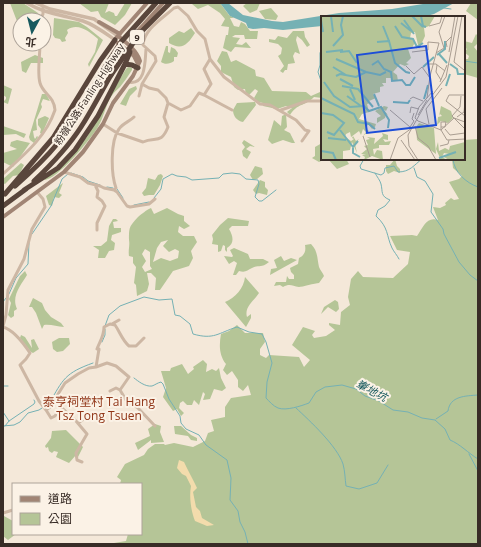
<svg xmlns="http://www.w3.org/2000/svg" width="481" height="547" font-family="'Open Sans','Noto Sans TC',sans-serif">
  <rect width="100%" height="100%" fill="#f4e8d9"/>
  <path fill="#b5c597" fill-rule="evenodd" d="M10 3H23L38 13 36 20H20V29Z
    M79 3H109L105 13 109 11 114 13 115 16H117L125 3H132L125 15 115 25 101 17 98 11 91 12Z
    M194 3H220L229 15 234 18H230L234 26 239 27 241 22 245 24 250 31H258L257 39H245L244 35H235L232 37 240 38 236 44 242 45 246 42 251 48 235 47 231 52 223 48 226 35H228L229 27 221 26 225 19 220 13 208 5 198 9 192 4Z
    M247 3H260L257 10 250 13 243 6Z
    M471 3H478V20L466 11Z
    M271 8 278 16 276 20 265 19 259 11Z
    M54 18 79 22 87 27 103 40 89 67 88 64 95 52 98 39C90 32 78 22 67 30L68 33 65 38 66 41 62 42 60 39 55 38 53 35Z
    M191 28 195 33C188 44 182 51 169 43V38L179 31 184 33Z
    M293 31H304L305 37 310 45 307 47 302 40 297 36 296 40 300 54 295 52 293 56 295 63 288 64 287 70H285L283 73 280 71 284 66 278 56 281 54 282 48 278 44 269 42V39L275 40 278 36 287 38Z
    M476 34 478 36V43L474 47 478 52V78L464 74V59H468L469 56 464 52 467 49 464 47V41L472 43Z
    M166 46H168V52L170 53 171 47 175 49 178 53 177 57H174V61C170 64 165 65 161 62Z
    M222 51 227 52 231 62 236 60 255 70 256 76 264 78 272 91 306 92 311 96 320 92 321 86H322V98L314 97C306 106 297 103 290 115L287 112 292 108 286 106 277 109 263 106V103L258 102 254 98 258 91 255 89 249 95H246L245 89 238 90 234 87 231 77 221 72V66L217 61Z
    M35 55 43 58V63H31L26 73 22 71 21 62Z
    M128 67 132 68V70C128 76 124 82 120 87 118 89 115 91 113 94 106 103 104 117 98 127 91 139 57 180 44 180L87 137 121 77 126 69Z
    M3 85 12 89 8 104 3 102 6 99V97L3 95Z
    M136 86 137 89 130 96 126 106 120 104 129 89Z
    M42 94H46L50 101 43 99 41 104 42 107 36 120 37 130 33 131 34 137 35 139 37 136 38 137 34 143 30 140 29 137Z
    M255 102 256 105 243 122C237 121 233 116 233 110L237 103Z
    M286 114 287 127 284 130 290 133 295 143H292L283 140 272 144 268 140 274 120 281 126 282 116Z
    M45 116 49 118 42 134 40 133 41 129 38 125V119Z
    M3 126 26 134 24 138 16 134 3 135Z
    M478 139V544H101L100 543 108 544 126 541 128 534H141V484H120L121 480 117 477 125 464 144 455 148 449 155 444H164L165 445 174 443 193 447 205 441 208 433 214 431 211 420 225 417V407L231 398 251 395 248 385 243 391 238 387V380L232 371 227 375 223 370 226 364C219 355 219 345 221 334L229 331 237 325 245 333H263L265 342 260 349V355L266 358 269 355 299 357 304 367 310 360 292 345 303 327 315 331 312 335 314 338 326 336 335 330 329 325V323L340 325 341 312 350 305 348 297 351 279 358 271 363 277 393 278 408 264 410 252 397 250 390 236 412 235 417 236C423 227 427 216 438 220L433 207 440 208 446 205 445 203 451 198 454 200 459 199 449 182 459 179 462 176 453 168 452 159H464V140Z
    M17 140 30 143 13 167 3 162V153L17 149 10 146 11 142Z
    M244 140 255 147 250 146 246 149 251 152 247 159 243 156 242 151 245 147 242 143Z
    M322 143V159H325L319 162 312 158 315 156V147Z
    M328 159H346L349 164 337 169Z
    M395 159 397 166 400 169V173L394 171 388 174 386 171V165H390Z
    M21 163 24 165 19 175 13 176 5 184 3 183V179Z
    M255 166 262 168 263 174 257 179 253 180 250 175Z
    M161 174 163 176 160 185 154 195H149L144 196 142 193 146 188 148 178 155 180 158 175Z
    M260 180 265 182V187L268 190 267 195 259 193 256 194 253 190Z
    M63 183 59 193 62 195 59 198 54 197 52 206 49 205 46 196Z
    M151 208 154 214 167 208 178 214 184 216V221L190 226 184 229 179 226 178 232 183 236H194L197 242 191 251 193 258 189 266 173 271 160 290H155L156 278 151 273H147L149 284 147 291 137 296 136 285 134 283 136 267 133 263V257L129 256C128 250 130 246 129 240 129 227 129 227 138 217 143 213 145 211 151 208ZM168 240 163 246 169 252 175 249 179 251 178 258 170 261 161 258 153 262 157 248 161 242ZM145 249 150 252V266L152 269 145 272 142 267 146 261 142 254Z
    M228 218 249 221 248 226H232L229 229C233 236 235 243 227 248V252L225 250V246L223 245 221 251 218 252V245L212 244 213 239 212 235 220 225Z
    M113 219H116L118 221 113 222 114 228H121V232L112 235 111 240 115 243 114 250 109 251 105 258H98L99 250 93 246H101L107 241 109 226Z
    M311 244C318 251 317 258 319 267 320 270 323 273 324 276L319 283C315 283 302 287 299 287 292 286 290 283 283 287L280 285 274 286 276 282H286L287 276 289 279H294V275L291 272 290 268 298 264 299 258C305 255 306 251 305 245Z
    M234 248 248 254 250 259H263L269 262C260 269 260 264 252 268 247 270 246 273 239 271L236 275H233L237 263 234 261 229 264 224 256 232 257 233 256 230 250Z
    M281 256 284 261 291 258 297 260 270 275 271 269 277 268 274 260Z
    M25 271 27 275C21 285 11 296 17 309L14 311V316L11 318 8 315 11 303 9 299 20 276Z
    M245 277 259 293C254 301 244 307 247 317L251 314V318L246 327 225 302C235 298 244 288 245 277Z
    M33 298 42 303 45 310 51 317 61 323 64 327C57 327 51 324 44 325L42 329 36 313 32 307H29Z
    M335 300 338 302 339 309 336 312 328 307 321 314 324 307Z
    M21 335 25 337 32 348 31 340 34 339 39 349 33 353 31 352 20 338Z
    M59 338H69L70 344 63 351 57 352 53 349 52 342Z
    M203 360 207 364 206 372 212 369 216 371 219 368 221 378 226 388 222 391 214 389 210 399 203 400 205 394 203 392 199 405 194 400 192 405H187L183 401 180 403 179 408 184 413 181 416 177 409 173 411 163 397 166 388 161 371H170L171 368 182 364 188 374 194 369 193 367Z
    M155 424 161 426 160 432 164 442 151 443V440L138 450 135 443 150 436 148 429Z
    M174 426H181L191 435 197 438V441L191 440 188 436 175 434Z
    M66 430 83 447 78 457 76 455 69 463 56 457 58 452 54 451 52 453 49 451 48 447 46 448 45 446 51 438 52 431Z
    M4 516 13 521V534H16L8 540 3 536Z"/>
  <path fill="#f3dcac" d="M179 460 184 462C188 471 193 479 197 488L193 492 196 507 200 511 202 518 214 525 207 526 195 521C191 511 189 497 191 486L186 476 182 474 177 468Z"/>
  <path fill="#75b1b4" d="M220 3H228L243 15 272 21 283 22 339 13 392 9 429 3H454L434 14 423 17H322V26L283 30 264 28 253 29 248 28 246 23 230 16Z"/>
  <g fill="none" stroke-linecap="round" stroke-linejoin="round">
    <path stroke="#75b1b4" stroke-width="1" d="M444 8 451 9
      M322 48 320 53V65L318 72 322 84
      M464 61 478 63
      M364 159 360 166 361 169 381 175 384 173 385 168 394 166 398 172C410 172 414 165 422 159
      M453 159C454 172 466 183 478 187
      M414 168 417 177 425 181 433 194 431 212 443 229 444 234 459 262 470 275 478 281
      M71 173 83 177 88 181 100 185
      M375 173C377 177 380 180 381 184 383 192 380 196 390 200L385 206 378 210 376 216C389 228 386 235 392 248 394 252 397 255 399 259
      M107 187 113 188
      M117 189 123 198
      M154 198 161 189 163 179 172 174 177 176 186 177 192 180 219 178 223 174 232 173 240 174 246 179 258 180 259 184 255 197 259 201H262L276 190
      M134 205 149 202
      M32 234 51 206 62 179 68 174
      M9 294 16 278 28 264 29 243
      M3 302 6 298
      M105 326 109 315 120 306 144 297 159 300 172 299 175 315 180 316 190 324 193 334C214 340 218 333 237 327L249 332 262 334 266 342 272 363 267 382 266 398C269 401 273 406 278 408 286 411 301 406 309 403L316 392 325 387 342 385 356 389 365 396 379 401 393 410 408 412 422 418 435 420 445 429 450 440C460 444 468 453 478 459
      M102 342 105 335V329
      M134 378C138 381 145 387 152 386 155 385 157 383 161 382L163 384 169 399 180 416 181 423 186 429 199 435 206 445 227 460 231 478 230 500 238 511 240 522 245 532 248 544
      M3 386H8
      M45 406 49 404C63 379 65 373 93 363
      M296 408C310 421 337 446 343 464 345 471 345 479 346 486L359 489 377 483 388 465
      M3 412 9 421
      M436 419 448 411C450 396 465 396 478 395
      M3 426 14 425 20 422 28 413 39 410 42 408
      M5 426 9 421 34 404 35 402 34 400
      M469 454 478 471"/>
    <path stroke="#cdb7a4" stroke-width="3" d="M40 20 43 14V6
      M210 59 204 69 211 84 204 95 232 110
      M128 82C146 86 145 61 146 49
      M142 84 149 88 158 90 166 98 168 103 181 110 190 106 199 93 204 95
      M139 96 142 84 156 61 155 56 143 45C144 29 163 18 174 8L178 7 188 16 197 31 205 39 210 59 224 77 260 104 270 105 296 120 305 130 309 131 302 141
      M281 110 307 101H322
      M103 124 117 133 143 142C155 136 161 145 168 127L164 117 168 103
      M64 172 80 177 88 183 100 186 104 188 114 190 117 192 127 206 130 207 149 204 155 199
      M3 174C24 155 46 137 55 110 54 96 43 94 40 83 37 72 40 55 40 44
      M95 185 98 191 97 197 102 201 105 206 97 223V230
      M114 190 116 188C111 174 110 141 119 129 123 123 129 122 134 117
      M112 324 119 320
      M3 326 6 315 8 290 24 259 32 229 45 207 43 199 37 192
      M3 327C14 330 24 344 30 353L26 359 20 365 39 401 46 410 50 407 65 383 78 374 89 368 96 367 107 363 116 366 129 377 120 390 126 400 138 408 155 426
      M99 350 97 349C100 341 104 336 104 327L110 324 115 325C120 332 122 340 129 346H136L144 338
      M96 367 99 349
      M110 391 116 388 120 390
      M46 410 51 418 55 416 61 407 76 421 87 434 76 453 77 460 82 462
      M78 423 85 418 88 413
      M3 513 13 510"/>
    <path stroke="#cdb7a4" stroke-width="3.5" d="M27 3C45 14 64 15 83 21 95 25 105 33 115 40
      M36 3 50 9 94 19 118 36"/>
    <path stroke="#a18575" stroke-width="4" d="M99 22 120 34
      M116 38 147 3
      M134 39 137 32 163 3
      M118 43 134 56 138 64
      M3 217 64 172 83 152 103 124 113 103 133 76 140 61C137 51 127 43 118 36"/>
    <path stroke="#5a463c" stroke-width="5" d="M125 64 132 65 138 68
      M34 181C52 164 68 147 81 127 92 110 101 92 111 75
      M15 186C30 173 45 159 58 143 76 120 89 95 103 70
      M24 190 58 168 75 150 98 116 125 64 130 52
      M5 194 53 138 100 61 115 40
      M3 206 26 189"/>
    <path stroke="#5a463c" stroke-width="5" d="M103 70 121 42 156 3
      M111 75 140 33 170 3"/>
  </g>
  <g text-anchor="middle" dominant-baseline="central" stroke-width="4" stroke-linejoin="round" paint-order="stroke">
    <rect fill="#fbf2e6" stroke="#726760" stroke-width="1" x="130" y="30" width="14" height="14" rx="3"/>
    <g font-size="9" font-weight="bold" fill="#382c26">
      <text x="137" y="37">9</text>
    </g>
    <g font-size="10" fill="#382c26" stroke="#fbf2e6">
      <text transform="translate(89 94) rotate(-57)">粉嶺公路 Fanling Highway</text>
    </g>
    <g font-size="11" font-style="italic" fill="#17595e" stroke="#fbf2e6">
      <text transform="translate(372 390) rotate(28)">輋地坑</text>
    </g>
    <g font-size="12" fill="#903517" stroke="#fbf2e6">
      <text x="99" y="401">泰亨祠堂村 Tai Hang<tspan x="99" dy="14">Tsz Tong Tsuen</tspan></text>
    </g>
  </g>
  <g transform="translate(321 16)">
    <rect width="144" height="144" fill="#f4e8d9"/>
    <path d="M0 0H114L108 10 103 12 104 20 98 33 94 16 90 17 89 22 94 26 91 32 87 33 90 42 85 47 88 48 84 50 79 48 72 56 76 59 77 65H71V62H65V67H61L63 70 59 71V76L52 78 55 82 48 85 49 89V87L46 88 48 96 41 98 38 103 55 108 54 111 51 113 47 108 45 113 48 115 42 120 45 116 42 113 40 119 38 115 30 121 29 116 25 118 24 121 30 125 33 123 31 122 32 120 35 125 38 123 34 128 36 137 31 126 29 134 22 135V144H0ZM63 90 67 91 65 95 62 93 67 99 65 98 64 102 56 107V102L60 100 54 95ZM120 90 130 95 132 102 127 107 120 105 116 109 117 101 121 100 119 98 118 100ZM98 107 113 112 115 138 96 124 95 111ZM61 117 67 119V124L62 123 64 126 70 125 68 129H58V132L52 133 53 139 56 134 61 135 62 144 51 140 43 144 44 141 41 139 45 138H40L46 133 43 130 47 129 45 124 49 123 46 121 54 122 53 128 62 120ZM117 126 118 135 124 132 128 134 129 130 144 126V144H128L123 141 128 138 123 137 121 141 126 144H120L115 133Z" fill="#b5c597"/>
    <path fill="none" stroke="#75b1b4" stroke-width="2" d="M10 0 12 16M91 0 102 11M100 0 102 10 105 11M0 4 2 16M83 4 93 18M80 7 90 15M62 10 68 25M74 10 81 21 92 23 96 31 102 27M56 26 68 25 74 47 85 56 89 57M12 30 22 19 20 9 22 0M5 36 22 34M19 36 28 35 36 47M118 38 126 47M116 39 124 33V25M15 43 45 56 59 59 65 56M129 48 136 53 137 58H144M51 49 57 45 63 53 70 56 71 65 81 64 85 69H89L94 61M12 51 25 59M102 51 113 41M15 60 19 58 35 61 45 56M19 63 32 70M3 66 13 80 29 91 43 90 48 95 60 91 68 104 67 112M21 70 37 73 52 91M125 70 129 58M29 73 34 84M53 78 58 90M26 80 40 90M0 82 33 98 37 106 48 108 54 113M103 83 107 69M72 86 87 87 89 84M0 97 12 99 23 107 13 119 6 116M19 114 32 131 37 125M7 122 25 124M32 132V137L39 141M0 135 12 137 15 144M118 142 135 136"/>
    <path fill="none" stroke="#a99d91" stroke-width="1" d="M141 0 133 46 143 54M108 10 119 7 121 0M126 31 125 26 130 21M91 36 107 34V26L118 27 109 60 106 82M128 36 134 0M115 37 123 32 118 16 124 0M108 48H115L124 55M116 49 115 56 120 64M85 50 93 58 101 51 109 62M119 66 126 49M144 79H128L125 85 144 100M140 80 139 91 131 100 144 113M89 83 92 81 102 85M69 94 89 111 93 105 91 103 93 97M89 97 90 91 98 93M97 99 106 84M136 101 143 96 144 86M97 105 120 114 133 102 144 106M97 105 94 102 98 91 112 75M108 108 105 93 121 72M94 110 97 122 107 130 115 144M120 111H124L125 106H120V114L126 124 144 123M124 113 129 119 144 117M42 120 49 141M77 122 91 112M80 124 94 144M119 130 127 128 128 124M69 144 77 122M97 144 88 130 87 119 104 89 125 61 137 0"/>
    <path fill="#1d4ed8" fill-opacity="0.15" stroke="#1d4ed8" stroke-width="2" d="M105 30 115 109 46 117 36 39Z"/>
    <rect width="144" height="144" fill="none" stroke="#382c26" stroke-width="2"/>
  </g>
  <rect width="481" height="547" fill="none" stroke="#382c26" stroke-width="8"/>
  <rect x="12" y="483" width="130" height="52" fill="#fbf2e6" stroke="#ada399"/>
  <rect x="20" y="496" width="20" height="6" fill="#a18575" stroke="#ada399"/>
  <text x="48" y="503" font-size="12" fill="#382c26">道路</text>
  <rect x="20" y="513" width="20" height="12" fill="#b5c597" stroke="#ada399"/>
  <text x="48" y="523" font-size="12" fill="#382c26">公園</text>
  <g transform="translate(32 32) rotate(187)"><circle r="19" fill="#fbf2e6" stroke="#ada399"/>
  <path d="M0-3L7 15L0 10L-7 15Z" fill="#17595e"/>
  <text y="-6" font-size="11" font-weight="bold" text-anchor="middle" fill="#382c26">北</text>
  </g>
</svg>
